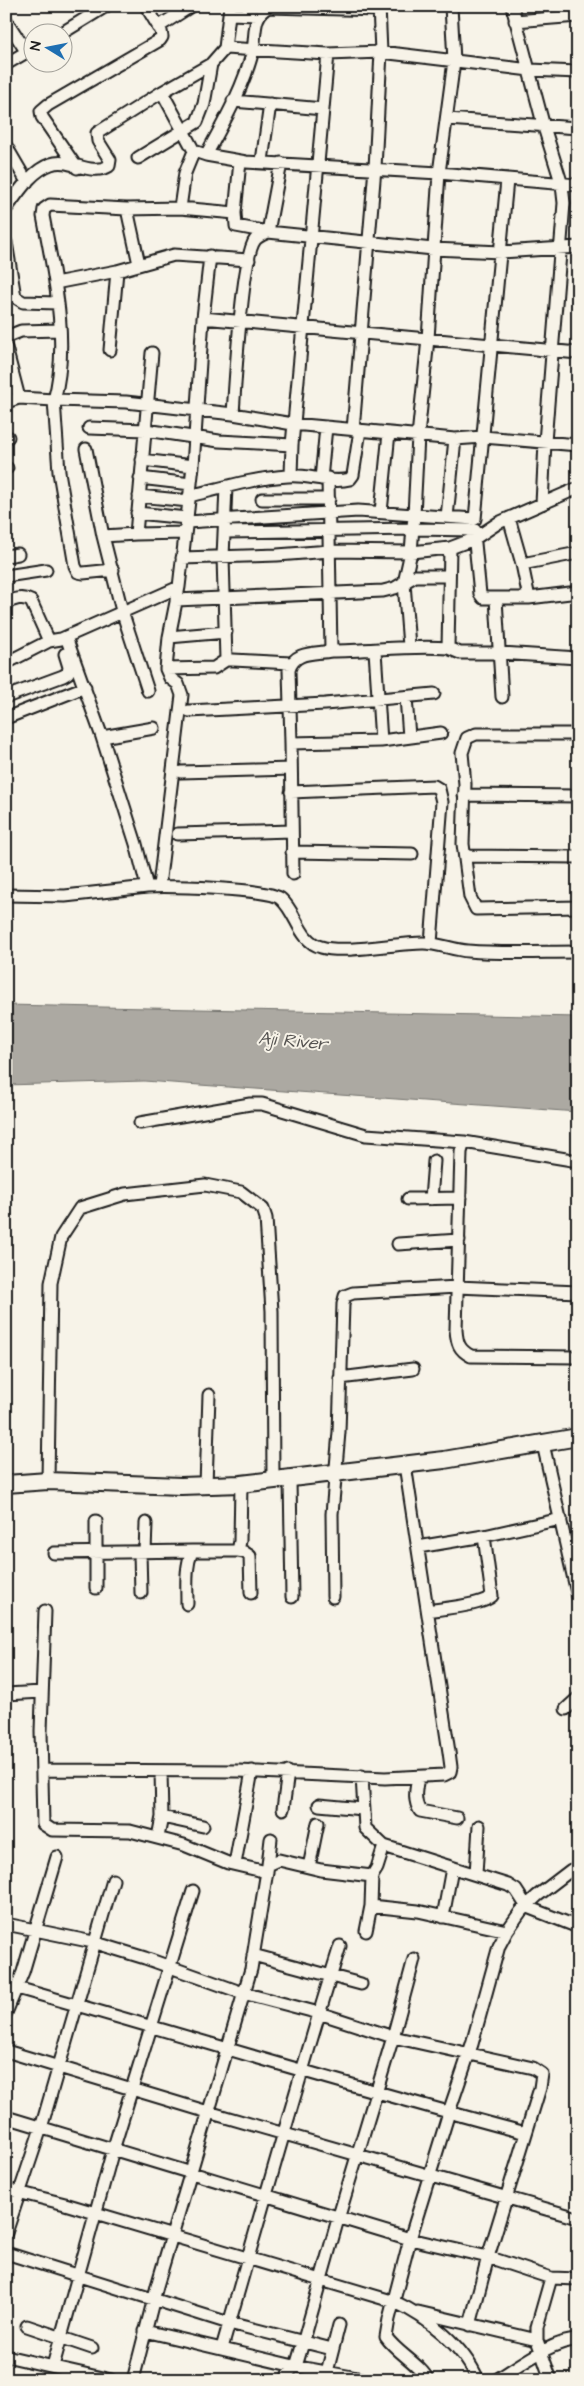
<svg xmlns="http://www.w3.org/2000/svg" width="584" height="2386" font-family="'Architects Daughter',sans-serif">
  <rect width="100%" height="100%" fill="#f7f3e8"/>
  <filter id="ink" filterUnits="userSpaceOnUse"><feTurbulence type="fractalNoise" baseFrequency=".02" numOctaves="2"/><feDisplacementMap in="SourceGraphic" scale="10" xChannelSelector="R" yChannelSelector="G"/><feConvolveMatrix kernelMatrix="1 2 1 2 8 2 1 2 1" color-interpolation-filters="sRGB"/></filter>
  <g filter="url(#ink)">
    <path fill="#aca9a2" stroke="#72716c" d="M6 1005 578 1017V1112L144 1081 6 1085Z"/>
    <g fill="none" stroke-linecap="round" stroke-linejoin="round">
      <defs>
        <path id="street" d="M230 6 225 48 328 54 381 52 530 70 578 72
          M512 6 544 127 562 185 564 203 545 442 542 504
          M229 14 258 15
          M6 20 24 48 32 49
          M515 21 578 16
          M158 27 191 6
          M62 33 106 6
          M6 64 30 50
          M162 92 211 64
          M323 109 328 54
          M447 119 578 128
          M6 146 27 182
          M206 155C224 122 244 87 253 50 256 35 252 14 269 7L379 10
          M138 158 197 122 204 104 211 64 225 48
          M240 161 235 213 236 226 268 232 281 163
          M262 161 270 104
          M77 168 42 117 41 111 48 105 160 40 162 37 161 31 146 6
          M180 208 235 213
          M6 209C18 193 31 171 51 164 69 157 90 177 109 166L110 160 98 141 97 133 162 92 194 151 206 155 246 162 439 173 578 185
          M127 209 139 264
          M6 242 15 297 23 302 57 303
          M55 283 117 271 174 255 249 260
          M203 318 578 353
          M6 337 21 331 59 330
          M6 348 19 398
          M110 350 117 271
          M152 353 136 534 185 533
          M6 402 19 398 54 400C70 343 54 274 43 216L44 209 50 205 127 209 180 208 185 173 194 151
          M233 414C235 386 242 256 255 240 258 236 264 234 268 232L433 249 501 252 578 247
          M89 428 146 430 219 441 292 445 323 109 233 101
          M353 430 375 168 381 52 379 6
          M6 437H8
          M86 449 103 536 136 534
          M142 460 193 466
          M6 468H7
          M291 475 292 445
          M140 478 191 484
          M328 478 331 651C371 651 409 645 448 648L450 548
          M321 479 326 427
          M226 487 223 557 226 660
          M139 496 189 501
          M189 496C222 488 254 478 288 476 308 474 330 484 350 479L353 475 360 430
          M262 499H329
          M381 512 389 433
          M137 513 187 518
          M447 517 455 439
          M509 518 522 564
          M187 522 358 511 414 515 418 436 428 339 439 173 454 61 451 6
          M225 532 413 529 475 530
          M474 533 480 594 483 598H529L578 592
          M103 536 122 611 148 691
          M6 556 18 554
          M182 558 277 555 330 551 411 552 450 548 474 539 498 523 578 488
          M113 570 83 573 78 572 75 566 59 472 54 400 126 402 233 414 293 424 455 439 483 437 578 445
          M6 576 46 570
          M529 598 522 564 578 553
          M496 599 502 697
          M176 600 383 591 395 588 415 576H449
          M6 603C15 599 22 596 31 601L49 641
          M66 637 102 737 136 844 147 887C167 886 270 888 281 899 297 913 299 941 321 947 344 954 396 943 423 943 438 943 453 950 468 951 504 954 541 952 578 952
          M169 637 226 632
          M409 646 404 583 411 552 414 515 475 519 507 180
          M448 648 460 653H500L578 658
          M375 651 381 741 441 733
          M6 663 49 641 61 639 179 587
          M166 669 214 668 226 660H233L291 663
          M6 697 63 676 68 673 69 667 65 654
          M406 697 409 737
          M189 711 325 704 434 694
          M6 718 85 687
          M578 734H476L467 738 462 753 465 784 463 844 470 897 476 909 578 907
          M102 737 154 728
          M291 743 289 670C294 651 314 654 331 651
          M181 772 291 769
          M291 792 434 786 439 789 442 802 431 943
          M464 795 578 796
          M177 834 292 831
          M292 852 412 854
          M466 856 578 857
          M293 874 291 743 381 741
          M159 886 182 695 178 684 170 678 166 669 169 637 179 587 193 466 203 318 210 256
          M6 895 65 896 147 887
          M140 1123 250 1104H262L366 1135 464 1142
          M578 1161 464 1142 461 1152 456 1330C457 1343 459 1350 471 1356L578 1357
          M408 1199 460 1198
          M431 1199 434 1161
          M398 1244 459 1240
          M340 1378 413 1369
          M543 1444 578 1597
          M290 1480 292 1597
          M48 1481 51 1283 61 1237 80 1208 125 1194 205 1185 241 1192 263 1209 266 1218 272 1311 273 1481
          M206 1485 209 1395
          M96 1521V1588
          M418 1547 484 1536 561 1519
          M238 1551 244 1552 250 1556 251 1593
          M140 1552 141 1593
          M145 1552 146 1523
          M54 1553 192 1551
          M333 1597 332 1514 339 1432 343 1304 345 1296 353 1293 457 1287 578 1292
          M187 1604C187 1585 185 1568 192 1551H238L240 1541 241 1484
          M45 1611 41 1731 43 1824 52 1830 130 1831 184 1845 228 1863 267 1872
          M428 1611C443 1608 481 1606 492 1596L484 1536
          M6 1694 42 1692
          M566 1709 578 1698
          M42 1770 239 1771 385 1778 444 1775 450 1772 451 1767 449 1752 405 1465
          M362 1776 365 1828 384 1846 508 1885 516 1890 527 1907 578 1927
          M418 1777C416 1789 413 1800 420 1811L457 1818
          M319 1805 363 1809
          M283 1809 288 1772
          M162 1817 203 1826
          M158 1837 162 1817 161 1771
          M235 1864 252 1771
          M268 1865 271 1839
          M309 1867 318 1823
          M476 1874 479 1826
          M372 1876 371 1906 418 1911 507 1931
          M443 1917 452 1868
          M6 1924 93 1942 145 1958 243 1993 319 2013 393 2037 533 2068 542 2074 540 2088 488 2257 470 2325
          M366 1931 371 1906
          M253 1955 361 1984
          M17 1988C187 2036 355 2088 526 2133
          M6 2013 23 1972 57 1857
          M6 2051 208 2112 574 2217
          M6 2117 410 2239 488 2257 551 2278 578 2279
          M6 2189 65 2204 395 2302C427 2317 464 2346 478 2380
          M6 2233 41 2128 113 1880
          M6 2253 229 2323 332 2349
          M418 2312 537 2340
          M27 2326 92 2348
          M145 2331 294 2366 368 2380
          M222 2348C261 2214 298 2079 340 1946
          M6 2356 111 2380
          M53 2366 113 2150 193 1891
          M327 2372 339 2325
          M133 2380 157 2286 251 1969 268 1865 279 1860 321 1870 372 1876 377 1868 384 1846
          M286 2380 289 2372 297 2363 305 2336 338 2219 393 2037 414 1959
          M428 2380C421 2365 397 2353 386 2337L389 2319 410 2239 451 2106 472 2044 499 1946 507 1931 521 1911 537 1896 571 1870
          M496 2380C518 2367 552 2340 578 2340
          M551 2380 537 2340V2327L551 2278"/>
        <path id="secondary" d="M6 1484 48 1481 181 1486 241 1484 444 1460 578 1437"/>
      </defs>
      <use href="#street" stroke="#1c1c1c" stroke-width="15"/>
      <use href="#secondary" stroke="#1c1c1c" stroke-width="20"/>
      <use href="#street" stroke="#f7f3e8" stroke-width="11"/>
      <use href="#secondary" stroke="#f7f3e8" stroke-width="16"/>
    </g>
  </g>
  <g text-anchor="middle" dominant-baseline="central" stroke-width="4" stroke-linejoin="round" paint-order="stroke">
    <g font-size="18" font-style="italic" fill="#565452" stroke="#f7f3e8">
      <text transform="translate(293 1041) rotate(5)">Aji River</text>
    </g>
  </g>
  <rect width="584" height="2386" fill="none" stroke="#f7f3e8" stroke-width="25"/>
  <rect x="12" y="12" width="559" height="2361" fill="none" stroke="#1c1c1c" stroke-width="2" filter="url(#ink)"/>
  <g transform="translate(48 48) rotate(280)"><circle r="24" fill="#f7f3e8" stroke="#9f9d96"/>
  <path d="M0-4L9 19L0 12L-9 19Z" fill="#1f6fb2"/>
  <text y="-8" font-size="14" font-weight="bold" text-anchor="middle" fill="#1c1c1c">N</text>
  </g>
</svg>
